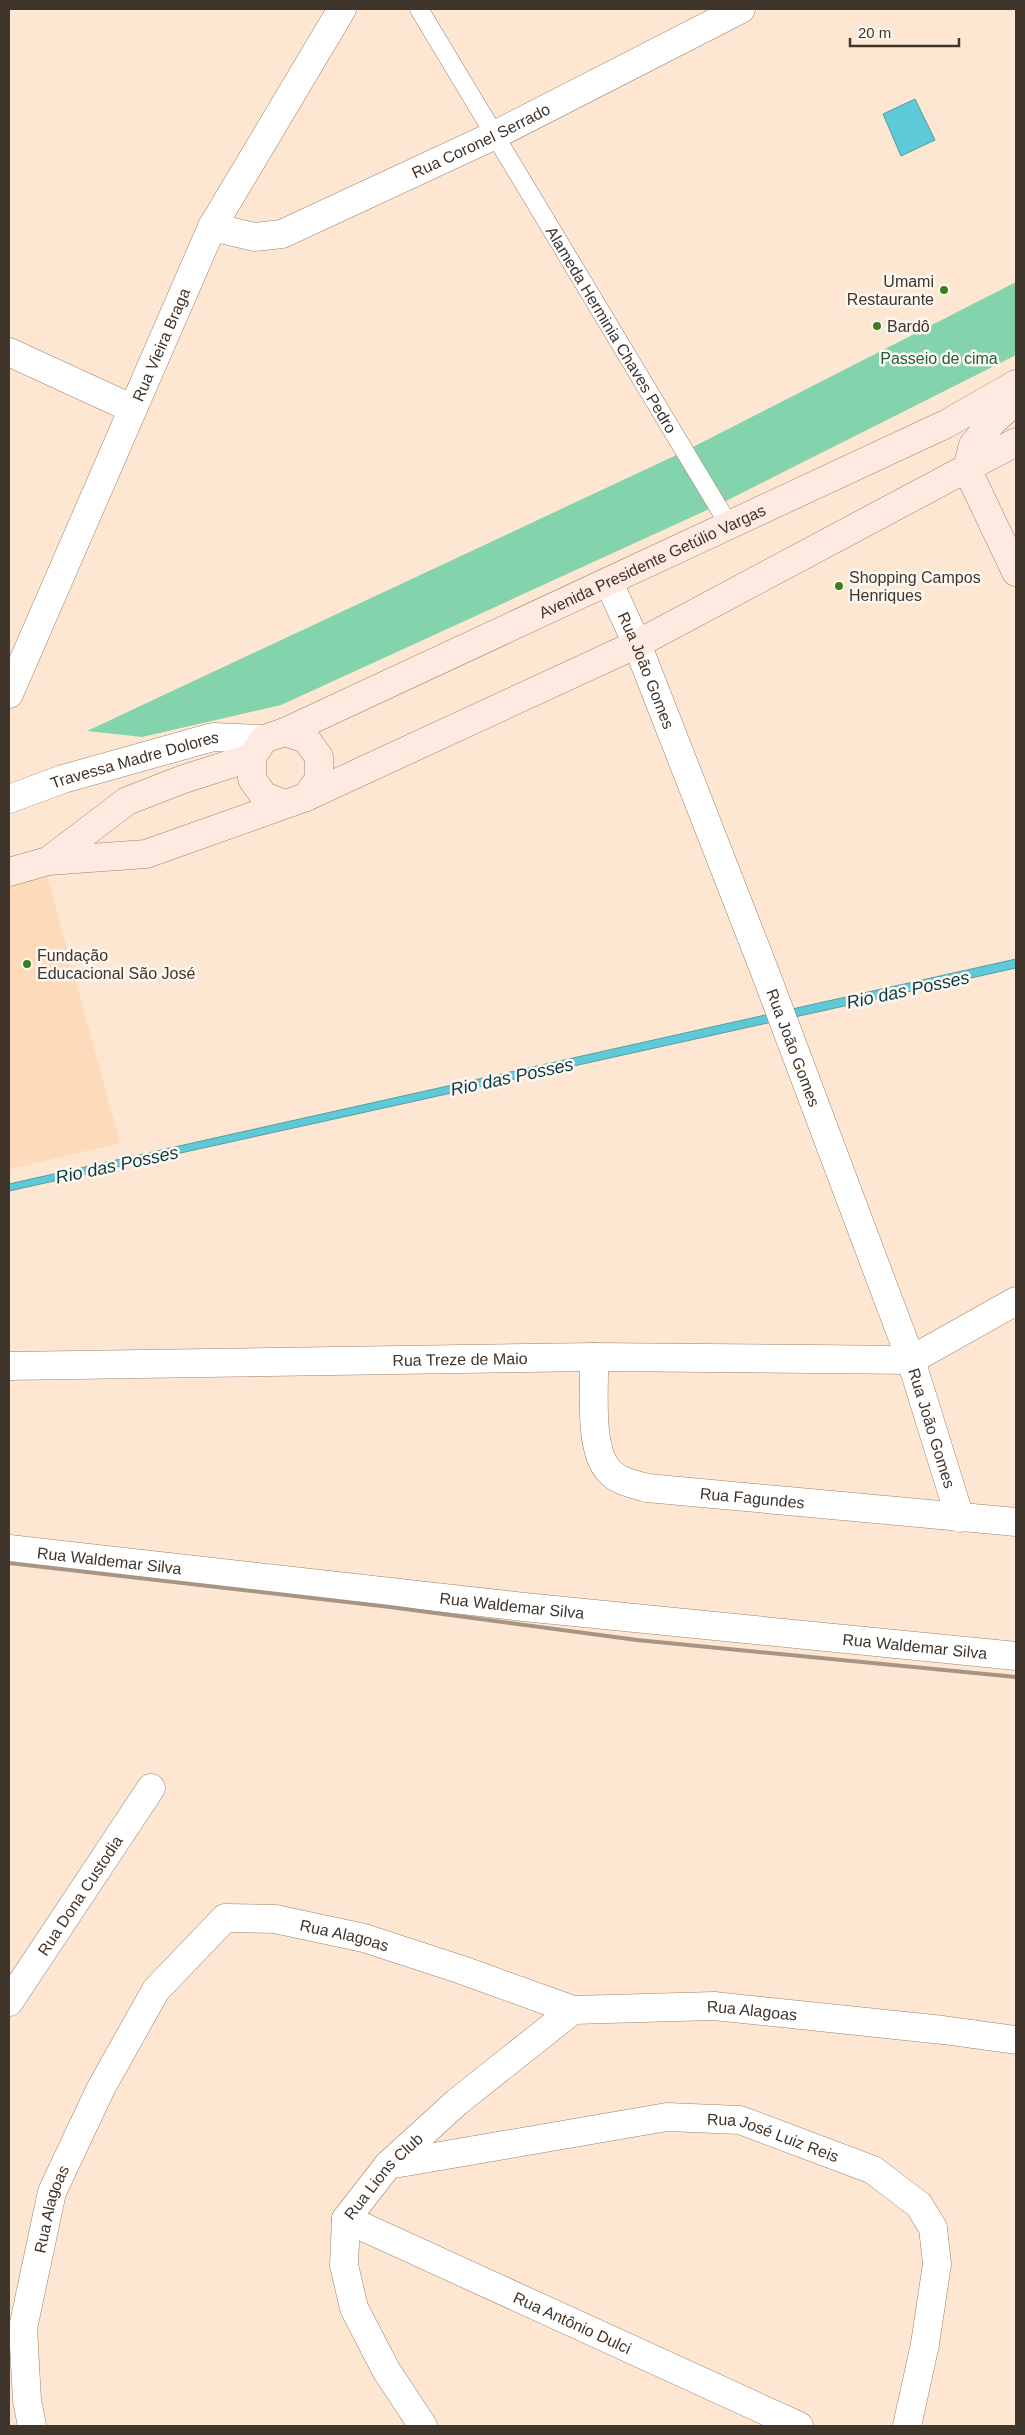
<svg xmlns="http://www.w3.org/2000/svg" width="1025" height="2435" font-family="Helvetica,sans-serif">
  <rect width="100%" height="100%" fill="#fee7d2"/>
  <path fill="#fddaba" d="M45 868 120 1143 10 1169 9 876Z"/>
  <path fill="#83d3ac" d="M1016 282V355L718 505 281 705 142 737 87 731 685 451Z"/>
  <path fill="#5ec9d7" stroke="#559da3" d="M915 99 935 140 901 156 883 114Z
    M1016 959V968L9 1191V1184Z"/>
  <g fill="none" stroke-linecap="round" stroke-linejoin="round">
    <defs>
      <g id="lane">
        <path id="s1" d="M419 9 729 525"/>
      </g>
      <g id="street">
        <path id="s2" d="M212 227 254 237 282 234 495 135 741 9"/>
        <path d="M9 352 133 409"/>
        <path id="s3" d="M609 583 637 644 765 972 911 1360 960 1518"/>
        <path id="s4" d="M9 694 212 227 342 9"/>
        <path id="s5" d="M9 799 63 779 213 737 264 739"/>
        <path id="s6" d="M594 1357C595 1387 588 1449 609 1471 619 1482 634 1484 647 1488L1016 1522"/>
        <path id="s7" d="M9 1366 594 1357 911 1360 1016 1301"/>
        <path id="s8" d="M9 1549 524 1607 1016 1656"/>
        <path id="s9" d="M9 2002 151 1788"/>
        <path id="s10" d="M388 2165 667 2117 740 2120 873 2170 919 2205 933 2228 937 2264 925 2344 907 2426"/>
        <path id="s11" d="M346 2219 799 2426"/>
        <path id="s12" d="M32 2426 27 2400 23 2328 52 2192 101 2088 156 1990 225 1918 275 1919 364 1938 462 1970 573 2010 714 2006 943 2030 1016 2040"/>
        <path id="s13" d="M423 2426 386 2370 354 2308 344 2265 346 2219 388 2165 457 2102 573 2010"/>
      </g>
      <g id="secondary">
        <path d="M967 469 1016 572"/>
        <path d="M967 469 973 445 993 421 1016 401"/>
        <path id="s14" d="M285 732 946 424 1016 384"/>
        <path d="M285 804 264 796 252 779V757L264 739 285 732 306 739 319 757V779L306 797"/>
        <path d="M48 861 127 801 181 780 252 757"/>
        <path d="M9 872 48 861 146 854 306 797 637 644 1016 442"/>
      </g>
    </defs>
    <use href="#lane" stroke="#9b816a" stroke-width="19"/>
    <use href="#street" stroke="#9b816a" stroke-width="29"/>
    <use href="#secondary" stroke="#9b816a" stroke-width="29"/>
    <use href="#lane" stroke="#fff" stroke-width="18"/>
    <use href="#street" stroke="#fff" stroke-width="28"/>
    <use href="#secondary" stroke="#ffeae2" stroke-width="28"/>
    <path stroke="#a69484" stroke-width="4" d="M9 1563 390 1607 637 1640 1016 1677"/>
  </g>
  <g fill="#3d7f20" stroke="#fdf7f2" stroke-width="2">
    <circle cx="944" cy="290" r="5"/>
    <circle cx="877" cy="326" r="5"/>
    <circle cx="839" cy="586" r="5"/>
    <circle cx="27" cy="964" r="5"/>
  </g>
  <g text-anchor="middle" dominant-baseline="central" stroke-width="5" stroke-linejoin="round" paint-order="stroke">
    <g font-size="16" fill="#40352b" stroke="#fdf7f2">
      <text stroke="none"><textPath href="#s2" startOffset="291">Rua Coronel Serrado</textPath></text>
      <text stroke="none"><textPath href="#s1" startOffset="374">Alameda Herminia Chaves Pedro</textPath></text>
      <text stroke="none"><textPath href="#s4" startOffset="381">Rua Vieira Braga</textPath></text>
      <text stroke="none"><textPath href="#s14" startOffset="405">Avenida Presidente Getúlio Vargas</textPath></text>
      <text stroke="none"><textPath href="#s3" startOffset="95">Rua João Gomes</textPath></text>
      <text stroke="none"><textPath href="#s5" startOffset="132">Travessa Madre Dolores</textPath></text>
      <text stroke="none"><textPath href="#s3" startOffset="500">Rua João Gomes</textPath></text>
      <text stroke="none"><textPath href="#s7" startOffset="451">Rua Treze de Maio</textPath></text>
      <text stroke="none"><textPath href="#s3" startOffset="905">Rua João Gomes</textPath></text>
      <text stroke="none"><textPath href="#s6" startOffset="265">Rua Fagundes</textPath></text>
      <text stroke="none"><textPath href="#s8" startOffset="101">Rua Waldemar Silva</textPath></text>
      <text stroke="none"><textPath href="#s8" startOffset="506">Rua Waldemar Silva</textPath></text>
      <text stroke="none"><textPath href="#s8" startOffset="911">Rua Waldemar Silva</textPath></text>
      <text stroke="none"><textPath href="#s9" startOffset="128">Rua Dona Custodia</textPath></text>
      <text stroke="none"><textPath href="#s12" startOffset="686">Rua Alagoas</textPath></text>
      <text stroke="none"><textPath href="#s12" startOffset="1106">Rua Alagoas</textPath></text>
      <text stroke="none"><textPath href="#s10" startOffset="392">Rua José Luiz Reis</textPath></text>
      <text stroke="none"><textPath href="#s13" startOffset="284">Rua Lions Club</textPath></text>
      <text stroke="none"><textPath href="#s12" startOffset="221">Rua Alagoas</textPath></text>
      <text stroke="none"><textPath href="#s11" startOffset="249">Rua Antônio Dulci</textPath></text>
    </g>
    <g font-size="16" fill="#40352b" stroke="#fdf7f2" text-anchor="start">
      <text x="934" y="281" text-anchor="end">Umami<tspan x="934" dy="18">Restaurante</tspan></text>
      <text x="887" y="326">Bardô</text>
      <text x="849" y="577">Shopping Campos<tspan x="849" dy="18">Henriques</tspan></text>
      <text x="37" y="955">Fundação<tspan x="37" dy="18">Educacional São José</tspan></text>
    </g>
    <g font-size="16" fill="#225f44" stroke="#fdf7f2">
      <text x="939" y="358">Passeio de cima</text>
    </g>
    <g font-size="18" font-style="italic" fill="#063b40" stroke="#fdf7f2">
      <text transform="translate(908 990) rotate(-12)">Rio das Posses</text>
      <text transform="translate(512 1077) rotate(-12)">Rio das Posses</text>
      <text transform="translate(117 1165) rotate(-12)">Rio das Posses</text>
    </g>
  </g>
  <rect width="1025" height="2435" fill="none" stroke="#40352b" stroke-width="20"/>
  <path d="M850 38v8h109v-8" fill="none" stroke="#40352b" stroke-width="2.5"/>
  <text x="858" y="38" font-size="15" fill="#40352b" stroke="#fdf7f2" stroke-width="4" paint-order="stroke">20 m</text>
</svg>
